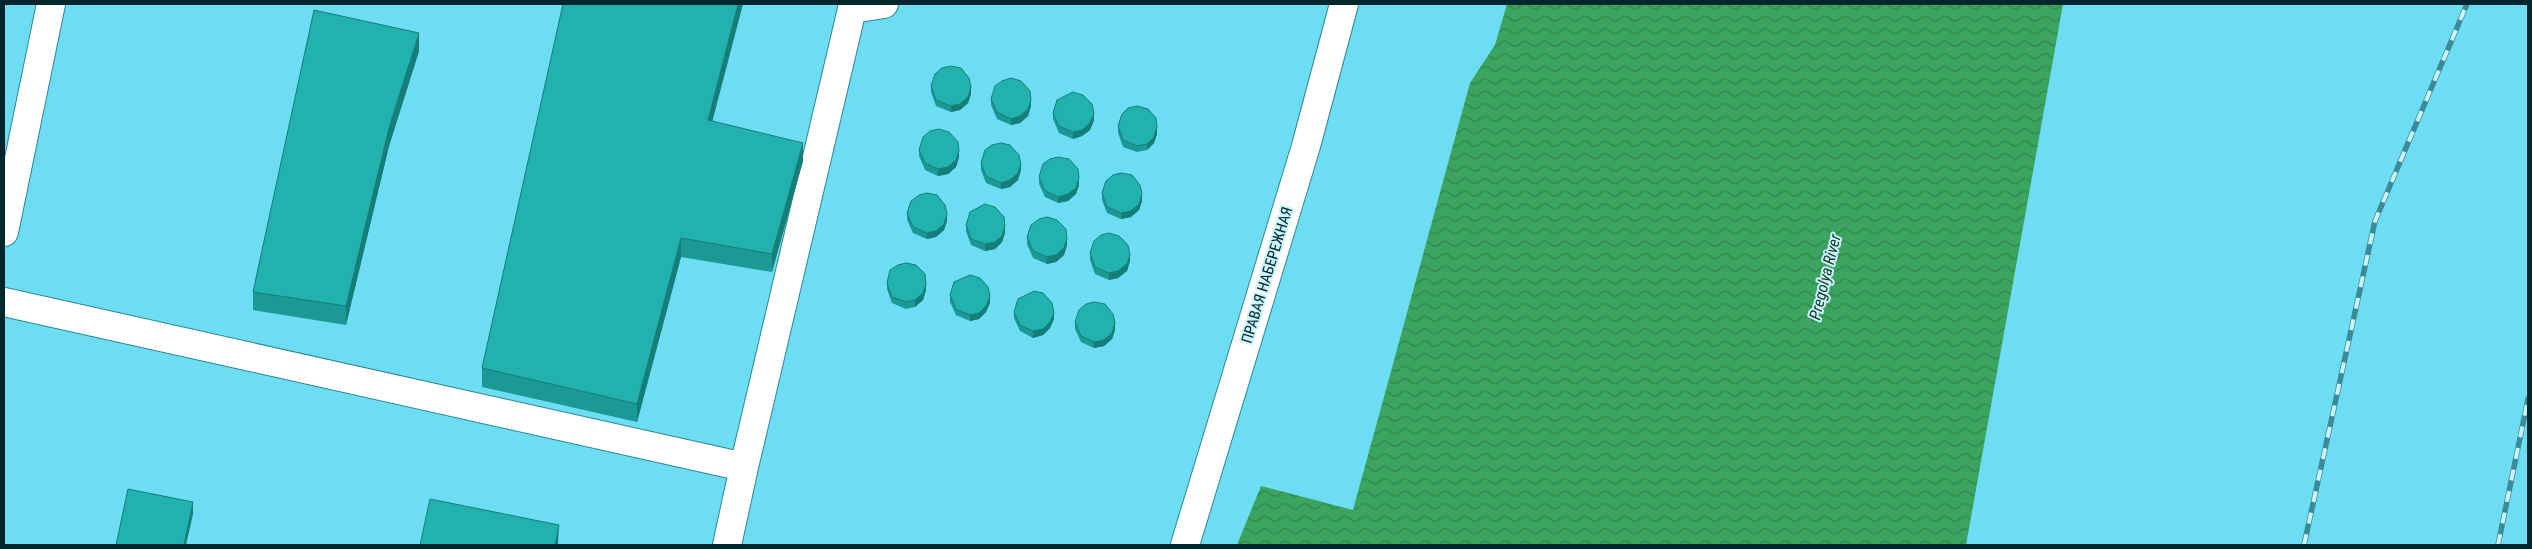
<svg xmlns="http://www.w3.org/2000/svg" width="2532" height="549" font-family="'Roboto Condensed',sans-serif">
  <defs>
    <pattern id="water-waves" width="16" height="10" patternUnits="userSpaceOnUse" patternTransform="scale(1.25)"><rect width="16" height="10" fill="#3ba45f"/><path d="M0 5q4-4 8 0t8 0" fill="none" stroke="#2f864f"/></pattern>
  </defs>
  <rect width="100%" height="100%" fill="#6cddf2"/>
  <path fill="url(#water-waves)" d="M1507 4H2063L1966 545H1237L1261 486 1353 510 1470 83 1495 45Z"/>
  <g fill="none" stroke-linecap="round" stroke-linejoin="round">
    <defs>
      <path id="minor" d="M4 232 51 4
        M4 302 744 467 727 545
        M744 467 852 9 884 4"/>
      <path id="major" d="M1185 545 1306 146 1344 4"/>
    </defs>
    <use href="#minor" stroke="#2d8796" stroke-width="30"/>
    <use href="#major" stroke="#2d8796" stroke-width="30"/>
    <use href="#minor" stroke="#fff" stroke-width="28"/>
    <use href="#major" stroke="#fff" stroke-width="28"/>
    <defs>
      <path id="rail" d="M2304 545 2375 221 2467 4
        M2498 545 2528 399"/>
    </defs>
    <use href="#rail" stroke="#3b8a98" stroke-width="5.5"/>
    <use href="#rail" stroke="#cbf3fb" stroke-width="4" stroke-dasharray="11" stroke-linecap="butt"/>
  </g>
  <path fill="#1c9995" d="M419 51 389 146 346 325 253 310V292Z
    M931 86 971 94 968 103 960 110 951 112 936 106 931 92Z
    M991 99 1031 106 1028 116 1020 123 1011 125 997 119 991 105Z
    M1053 113 1094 120 1090 130 1082 136 1073 139 1059 133 1053 119Z
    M712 121 803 161 772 272 681 257 637 422 482 387V368Z
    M1118 126 1157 134 1154 143 1147 150 1137 152 1123 147 1118 133Z
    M919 150 959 157 956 167 948 174 938 176 925 170 919 156Z
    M981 163 1021 170 1018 180 1010 187 1001 189 986 183 981 170Z
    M1039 177 1079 185 1076 194 1068 201 1058 203 1045 197 1039 184Z
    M1102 193 1142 201 1139 210 1131 217 1121 219 1107 213 1102 200Z
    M907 213 947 221 944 230 936 237 927 239 913 233 907 220Z
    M966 225 1005 233 1002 242 995 249 985 251 971 245 966 231Z
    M1027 237 1067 245 1064 255 1056 262 1047 264 1033 258 1027 244Z
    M1090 253 1130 261 1127 271 1118 278 1109 280 1095 274 1090 260Z
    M887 283 926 290 923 300 915 307 906 309 892 303 887 289Z
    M950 295 990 303 986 312 979 319 970 321 956 315 950 302Z
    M1014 312 1054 319 1050 328 1043 335 1033 338 1020 331 1014 318Z
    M1075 322 1115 330 1112 339 1104 346 1094 348 1081 342 1075 329Z"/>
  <path fill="#177d79" d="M738 4H743L708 138V120Z
    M419 33V51L389 146 346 325V306L389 128Z
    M971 87V94L968 103 960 110 951 112V106Z
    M1031 100V106L1028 116 1020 123 1011 125V119Z
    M1094 114V120L1090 130 1082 136 1073 139V132Z
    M1157 127V134L1154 143 1147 150V144Z
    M803 143V161L772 272V254Z
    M959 151V157L956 167 948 174 938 176V169Z
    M1021 164V170L1018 180 1010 187 1001 189V183Z
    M1079 178V185L1076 194 1068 201 1058 203V197Z
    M1142 194V201L1139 210 1131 217 1121 219V213Z
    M947 214V221L944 230 936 237 927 239V233Z
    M1005 226V233L1002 242 995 249 985 251V244Z
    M681 238V257L637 422V404Z
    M1067 239V245L1064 255 1056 262 1047 264V257Z
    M1130 255V261L1127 271 1118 278 1109 280V273Z
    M926 284V290L923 300 915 307V300Z
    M990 296V303L986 312 979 319 970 321V315Z
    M1054 313V319L1050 328 1043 335 1033 338V331Z
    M1115 323V330L1112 339 1104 346 1094 348V342Z
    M193 502V514L186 545H184Z
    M559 525 558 545H555Z"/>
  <path fill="#21b2ad" stroke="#177d79" d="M563 4H738L708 120 803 143 772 254 681 238 637 404 482 368Z
    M314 10 419 33 389 128 346 306 253 292Z
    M951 66 961 68 969 78 971 87 968 97 960 104 951 106 936 100 931 86 935 74 942 68Z
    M1011 78 1021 81 1030 91 1031 100 1028 109 1020 116 1011 119 997 112 991 99 995 86 1002 81Z
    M1073 92 1083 95 1092 104 1094 114 1090 123 1082 130 1073 132 1059 126 1053 113 1057 100Z
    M1137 106 1148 109 1156 118 1157 127 1154 137 1147 144 1137 146 1123 140 1118 126 1122 114 1128 108Z
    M939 129 949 132 958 142 959 151 956 160 948 167 938 169 925 163 919 150 923 137 930 131Z
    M1001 143 1010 145 1019 155 1021 164 1018 173 1010 180 1001 183 986 176 981 163 985 150 992 145Z
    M1058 157 1069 159 1078 169 1079 178 1076 188 1068 194 1058 197 1045 191 1039 177 1043 164 1050 159Z
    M1121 173 1132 175 1140 185 1142 194 1139 204 1131 211 1121 213 1107 207 1102 193 1106 181 1113 175Z
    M927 193 937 195 945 205 947 214 944 224 936 231 927 233 913 227 907 213 911 201 919 195Z
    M985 204 995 207 1004 217 1005 226 1002 236 995 242 985 244 971 239 966 225 970 212Z
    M1047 217 1057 220 1066 229 1067 239 1064 248 1056 255 1047 257 1033 251 1027 237 1031 225 1039 219Z
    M1109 233 1119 236 1128 245 1130 255 1127 264 1118 271 1109 273 1095 267 1090 253 1094 241 1101 235Z
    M906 263 916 265 925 274 926 284 923 293 915 300 906 302 892 297 887 283 890 270 898 265Z
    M970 275 980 278 988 287 990 296 986 306 979 313 970 315 956 309 950 295 954 282Z
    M1034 291 1043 293 1052 303 1054 313 1050 322 1043 329 1033 331 1020 325 1014 312 1018 299Z
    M1094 302 1105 304 1113 314 1115 323 1112 333 1104 340 1094 342 1081 336 1075 322 1079 310 1086 304Z
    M128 489 193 502 184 545H116Z
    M430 499 559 525 555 545H420Z"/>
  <g text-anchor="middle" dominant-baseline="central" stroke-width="4" stroke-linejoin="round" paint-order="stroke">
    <g font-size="15" fill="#01272d" stroke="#cbf3fb">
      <text transform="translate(1267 275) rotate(-73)">ПРАВАЯ НАБЕРЕЖНАЯ</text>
    </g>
    <g font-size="16" font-style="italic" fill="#113b1f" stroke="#cbf3fb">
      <text transform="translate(1825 277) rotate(-76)">Pregolya River</text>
    </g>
  </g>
  <rect width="2532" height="549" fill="none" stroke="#01272d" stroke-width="10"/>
</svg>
